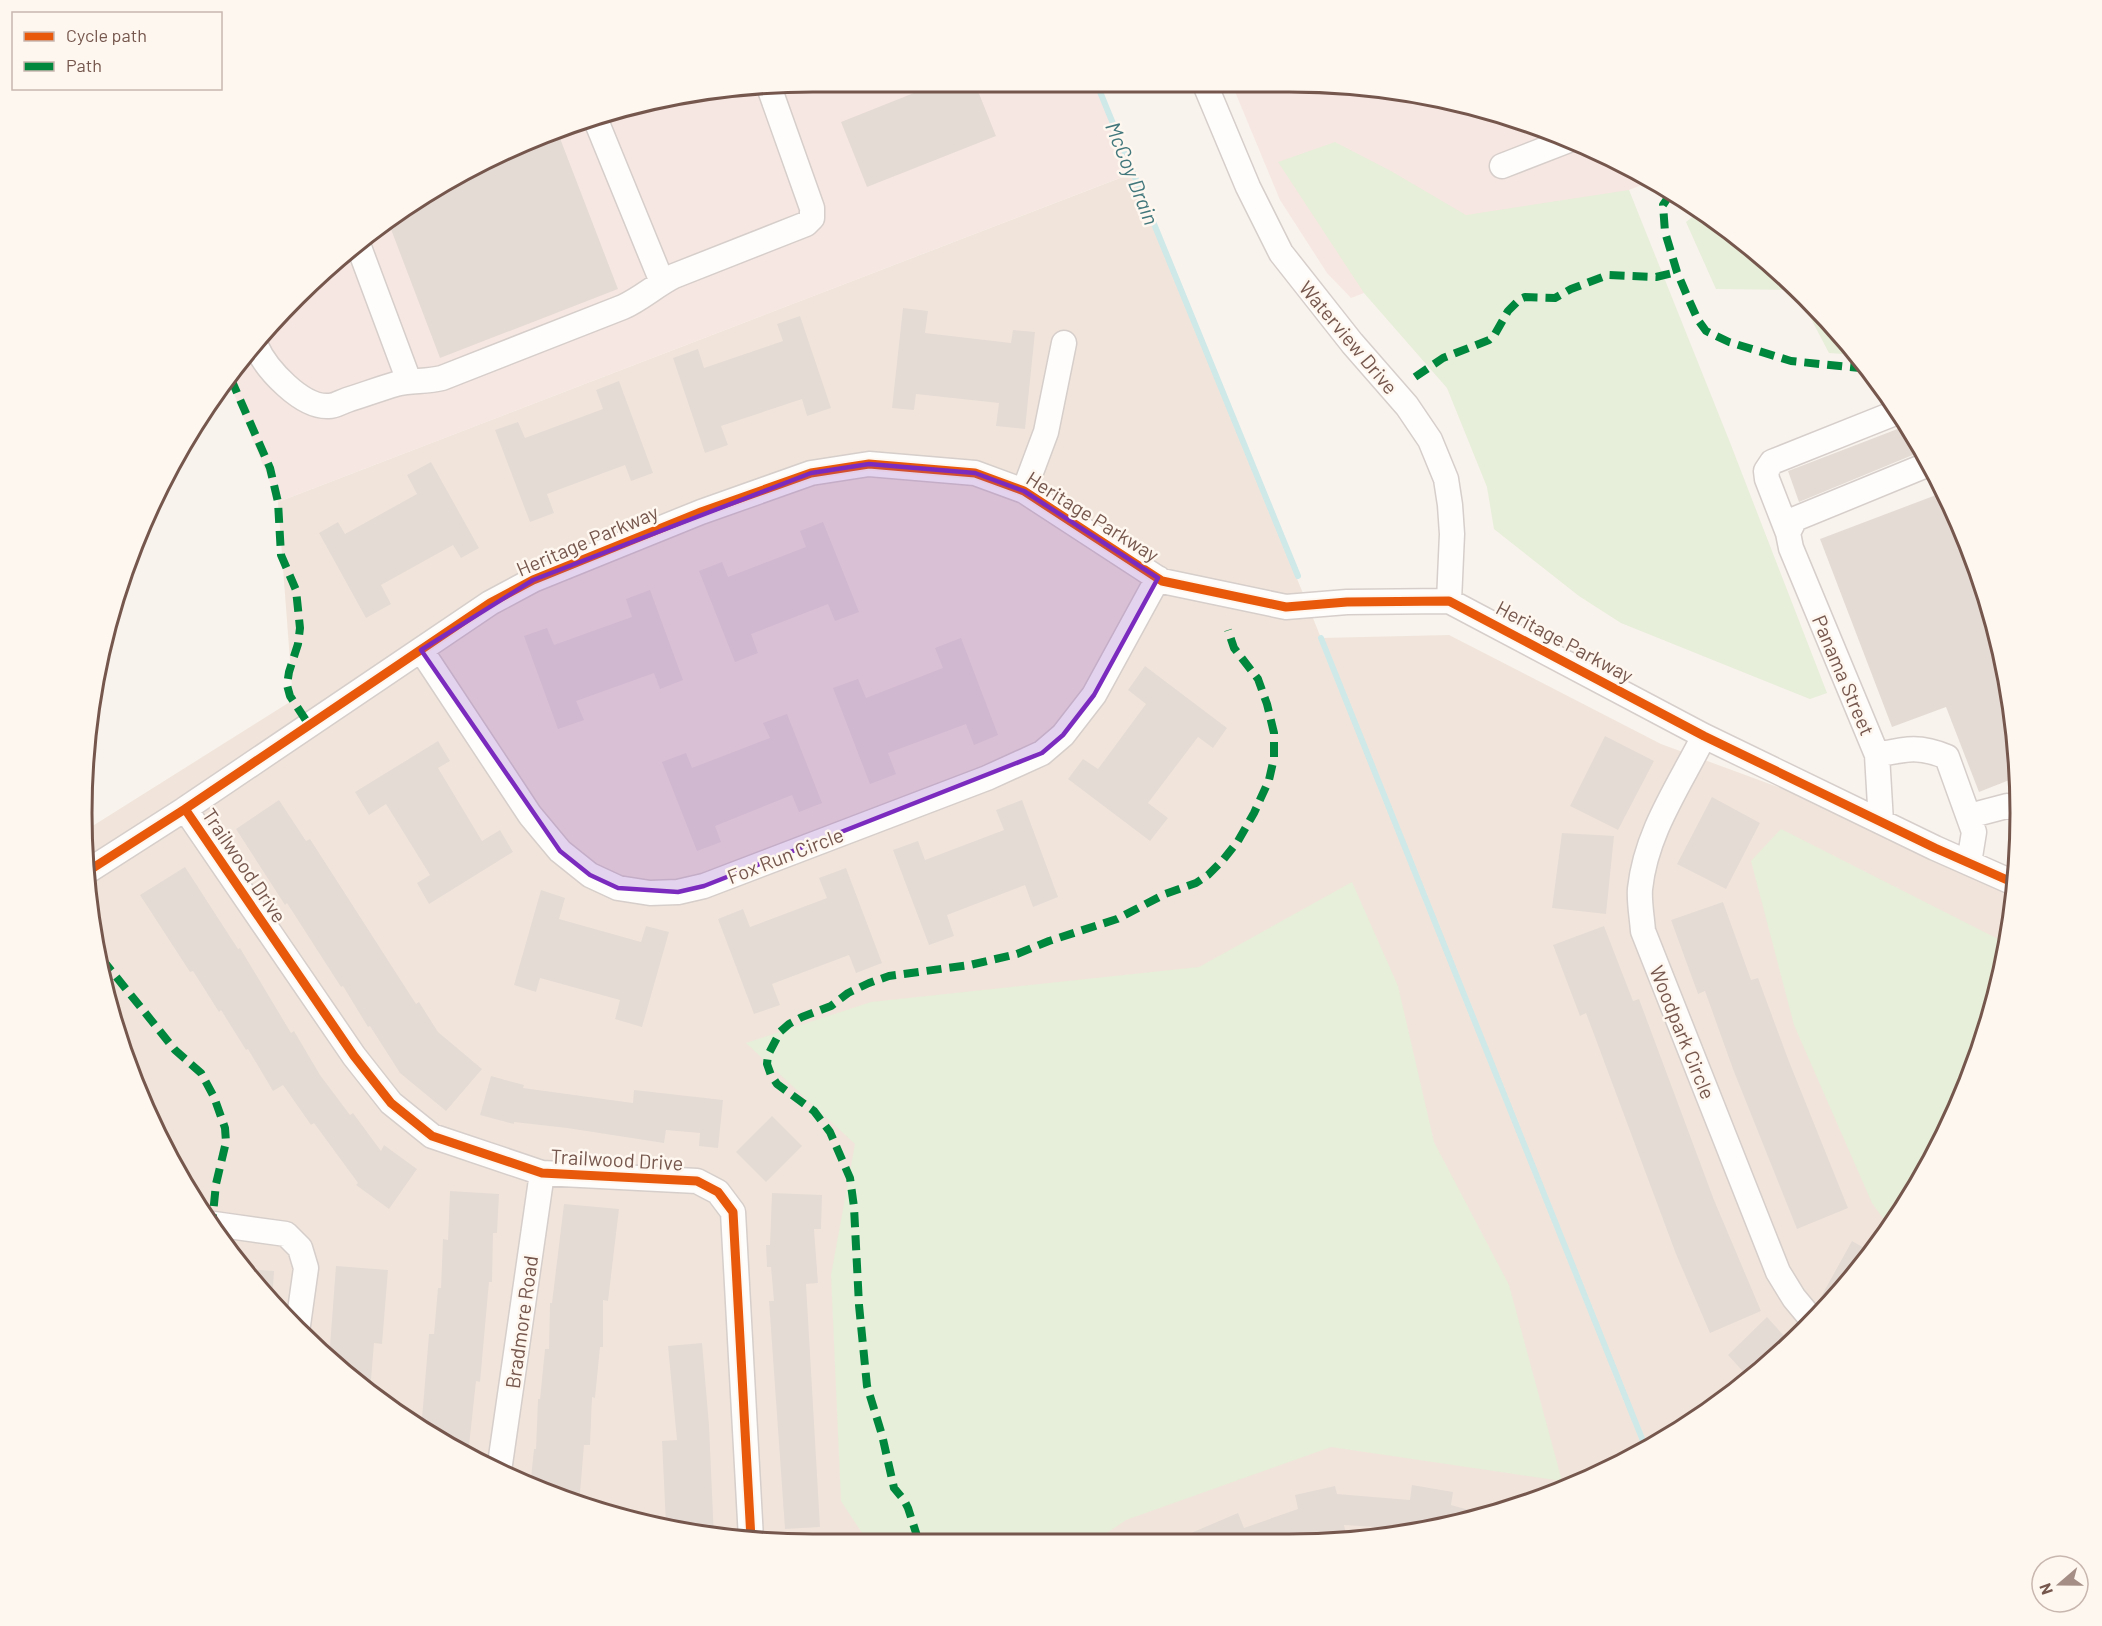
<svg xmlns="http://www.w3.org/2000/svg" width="2102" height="1626" font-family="Barlow,sans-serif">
  <rect width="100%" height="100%" fill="#f8f3ed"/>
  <path fill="#f1e5db" d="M1133 173 1321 638 1449 635 1661 744 2015 874 2007 956 1965 1093 1897 1220 1806 1331 1695 1422 1525 1506 1384 1539H717L533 1489 407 1422 296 1331 204 1219 120 1048 83 861V832L293 700 278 502Z"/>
  <path fill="#f7e7e2" d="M813 81 1094 82 1133 173 278 502 229 382 295 296 447 179 623 106Z
    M1231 82 1337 83 1479 106 1613 157 1652 181 1351 298 1327 273 1280 200Z"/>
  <path fill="#e7eed9" d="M1335 142 1391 171 1466 215 1629 190 1729 440 1827 693 1810 699 1621 623 1579 596 1494 529 1487 487 1447 388 1364 293 1278 162Z
    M1700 211 1734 232 1839 330 1858 355 1829 353 1796 290 1716 289 1686 222Z
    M1781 829 2008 944 2007 956 1965 1093 1897 1220 1890 1228 1872 1203 1794 1025 1751 861Z
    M1352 882 1398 986 1434 1142 1509 1285 1562 1481 1331 1447 1126 1520 1098 1539H866L841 1501 831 1275 855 1144 746 1043 871 1002 1199 967Z"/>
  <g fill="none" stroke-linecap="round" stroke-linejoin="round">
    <path stroke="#cfe8e8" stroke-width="6" d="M1096 82 1298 576
      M1321 638 1645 1446"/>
  </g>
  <path fill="#e5dbd5" d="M944 81H974L996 136 867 187 841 122Z
    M558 133 618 289 440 358 389 224 447 179Z
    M903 308 928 311 925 333 1011 343 1013 330 1035 332 1025 429 996 426 999 403 916 394 914 410 892 408Z
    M800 316 831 408 807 416 802 399 721 426 728 445 705 453 673 358 698 349 704 368 783 341 777 324Z
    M619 381 653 473 631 481 625 465 547 494 554 513 530 522 495 430 518 422 525 438 603 409 596 390Z
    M1908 425 1920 452 1799 502 1788 471Z
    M431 462 479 548 461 558 453 545 381 585 391 604 366 618 319 533 338 522 345 534 417 494 407 475Z
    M1944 492 1965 533 2007 671 2017 777 1979 792 1946 707 1892 727 1820 539Z
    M823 522 859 612 835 621 828 604 751 634 758 653 735 662 699 571 722 562 728 577 806 547 800 531Z
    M650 590 683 680 660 689 654 673 576 701 584 720 558 729 524 636 547 628 554 645 632 617 626 599Z
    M961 638 998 735 974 745 966 724 888 753 896 774 870 784 833 688 858 679 866 698 943 668 935 648Z
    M1145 666 1227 728 1213 748 1198 737 1148 803 1168 818 1150 841 1068 779 1083 759 1098 769 1146 704 1128 690Z
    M787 714 822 803 799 812 792 795 715 826 721 842 697 851 662 762 686 753 692 768 770 738 763 723Z
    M1605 736 1654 761 1618 830 1570 806Z
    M438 741 450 761 438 768 482 841 500 830 513 852 429 904 417 883 430 875 386 804 369 815 355 792Z
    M1712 797 1760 823 1726 889 1677 864Z
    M279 800 306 841 310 839 416 1004 419 1002 438 1032 482 1069 446 1111 400 1073 370 1026 368 1027 343 986 341 987 287 903 285 905 236 829Z
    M1022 800 1058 897 1033 907 1025 885 947 915 954 936 929 945 893 850 918 841 925 860 1004 830 996 810Z
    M1562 833 1614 836 1606 914 1552 908Z
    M185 867 238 949 240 948 291 1033 294 1031 320 1075 350 1115 353 1113 381 1151 384 1145 417 1169 389 1209 356 1185 358 1183 314 1123 311 1125 283 1085 273 1091 248 1049 246 1050 221 1010 219 1012 193 971 190 972 140 895Z
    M846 868 882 963 856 973 849 955 772 984 780 1005 754 1014 718 919 743 909 750 927 827 898 819 878Z
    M541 890 565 898 559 919 641 942 646 926 669 932 642 1027 615 1019 620 1000 540 978 536 992 514 985Z
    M1723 902 1751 980 1758 978 1788 1059 1848 1208 1797 1229 1733 1069 1705 991 1698 994 1671 920Z
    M1604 926 1633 1001 1639 999 1714 1200 1761 1311 1710 1333 1676 1254 1586 1013 1580 1016 1553 945Z
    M491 1076 524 1085 523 1088 633 1103 634 1090 723 1100 718 1148 699 1146 700 1133 666 1130 664 1143 567 1128 514 1122V1124L480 1115Z
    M772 1116 802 1146 766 1182 736 1152Z
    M450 1191 499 1194 497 1233H493L492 1282H489L480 1382 476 1381 468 1455 421 1430 429 1334H434L438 1288H441L443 1239 448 1240Z
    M772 1193 822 1195 821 1229H814L818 1283 806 1284 820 1527 785 1529 769 1301H774L771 1267H767L766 1245H770Z
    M564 1204 619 1209 608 1301 603 1300V1347H600L595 1398 592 1397 590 1445H584L580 1493 576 1492V1501L530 1488 534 1449H536L538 1399H540L545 1349H549L550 1303H552Z
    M1852 1241 1871 1252 1823 1311 1817 1304Z
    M336 1266 388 1270 382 1344 374 1343 370 1392 313 1345 330 1347Z
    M245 1269 274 1271 272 1302Z
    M1767 1317 1785 1337 1776 1345 1781 1351 1749 1378 1728 1355Z
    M702 1343 709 1425 714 1538 666 1525 662 1441 677 1440 668 1346Z
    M1412 1485 1453 1492 1451 1505 1487 1515 1421 1530 1344 1525 1346 1533 1323 1539H1177L1238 1513 1244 1528 1298 1509 1295 1495 1335 1486 1337 1494 1410 1500Z"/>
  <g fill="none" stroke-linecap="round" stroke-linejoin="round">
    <defs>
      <path id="minor" d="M1204 82 1248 187 1281 253 1352 343 1407 406 1430 440 1446 479 1450 505 1452 534 1449 601
        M595 118 662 282
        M1502 166 1569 140
        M359 247 409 381
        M256 346C266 369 302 408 329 406 335 406 341 402 347 400 363 395 379 389 396 384 411 380 426 382 442 378L623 307C641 299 656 285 674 276L806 224 812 218V208L769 87
        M1024 491 1046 432 1064 343
        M1788 533 1767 479 1766 471 1772 462 1900 411
        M421 650 530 815 560 851 590 875 618 888 650 893 678 892 704 886 987 778 1042 753 1063 735 1094 695 1158 578
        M1704 736C1679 786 1646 832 1640 889 1639 902 1642 917 1643 931L1778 1272 1794 1298 1814 1322
        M1877 755C1905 749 1919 745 1947 757L1974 832 1969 863
        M185 809 354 1056 391 1103 432 1136 542 1173 697 1181 718 1192 733 1212 751 1539
        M1969 816 2007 806 2020 808
        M1881 822 1877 755 1791 548 1788 533 1795 519 1929 464
        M85 873 185 809 490 603 533 580 701 512 811 473 869 464 975 473 1024 491 1162 581 1286 607 1347 602 1449 601 1704 736 1935 848 2014 883
        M207 1223 286 1234 300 1248 306 1268 297 1332
        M499 1471 542 1173"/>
    </defs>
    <use href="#minor" stroke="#d6ceca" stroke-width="27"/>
    <use href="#minor" stroke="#fefdfc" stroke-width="24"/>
    <path stroke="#00873e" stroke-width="8" stroke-dasharray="15 8" stroke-linecap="butt" d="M1671 193 1663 205 1665 232 1677 272 1688 298 1698 320 1706 331 1729 342 1791 361 1869 369
      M1415 377 1443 358 1489 340 1495 334 1508 311 1520 299 1525 297 1555 298 1571 289 1608 275 1656 277 1677 272
      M231 379 270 468 278 502 281 555 296 590 300 628 298 644 289 672 287 685 290 696 309 725
      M102 959 175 1050 201 1073 214 1097 225 1128 226 1142 216 1184 212 1224
      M918 1539 908 1508 904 1500 894 1488 882 1435 867 1386 859 1305 854 1207 850 1178 830 1132 814 1111 777 1084 771 1075 767 1064 768 1055 780 1032 789 1024 802 1017 831 1006 848 993 869 983 889 976 970 965 1017 954 1049 941 1117 919 1165 894 1196 883 1208 875 1223 860 1238 841 1254 813 1269 780 1274 758V733L1267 704 1258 679 1234 648 1228 630"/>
    <defs>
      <path id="cycleway" d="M185 809 354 1056 391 1103 432 1136 542 1173 697 1181 718 1192 733 1212 751 1539
        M85 873 185 809 490 603 533 580 701 512 811 473 869 464 975 473 1024 491 1162 581 1286 607 1347 602 1449 601 1704 736 1935 848 2014 883"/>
    </defs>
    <use href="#cycleway" stroke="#fef7f0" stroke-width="13"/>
    <use href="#cycleway" stroke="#e8590c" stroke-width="9"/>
  </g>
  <path fill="#7b2cbf" fill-opacity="0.2" stroke="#7b2cbf" stroke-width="4.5" stroke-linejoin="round" d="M869 464 975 473 1024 491 1158 578 1094 695 1063 735 1042 753 704 886 678 892 618 888 590 875 560 851 421 650 533 580 811 473Z"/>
  <g text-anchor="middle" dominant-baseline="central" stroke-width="5" stroke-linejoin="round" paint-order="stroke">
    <g font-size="20" fill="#76574d" stroke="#fef7f0">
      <text transform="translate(1349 337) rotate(50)">Waterview Drive</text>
      <text transform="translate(1093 516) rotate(32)">Heritage Parkway</text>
      <text transform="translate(587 540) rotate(-23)">Heritage Parkway</text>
      <text transform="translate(1565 641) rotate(28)">Heritage Parkway</text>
      <text transform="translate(1844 675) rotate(67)">Panama Street</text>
      <text transform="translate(785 855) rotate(-21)">Fox Run Circle</text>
      <text transform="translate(245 865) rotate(56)">Trailwood Drive</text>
      <text transform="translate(1683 1032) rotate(68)">Woodpark Circle</text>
      <text transform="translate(617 1159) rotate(3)">Trailwood Drive</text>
      <text transform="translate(521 1322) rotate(-82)">Bradmore Road</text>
    </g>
    <g font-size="21" font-style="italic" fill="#41777b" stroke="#fef7f0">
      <text transform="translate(1133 173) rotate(68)">McCoy Drain</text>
    </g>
  </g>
  <path d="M0 0H2102V1626H0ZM813 92H1289A721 721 0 0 1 2010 813V813A721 721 0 0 1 1289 1534H813A721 721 0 0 1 92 813V813A721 721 0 0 1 813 92Z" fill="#fef7f0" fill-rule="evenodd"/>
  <path fill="none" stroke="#76574d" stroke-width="3" d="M813 92H1289A721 721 0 0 1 2010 813V813A721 721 0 0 1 1289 1534H813A721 721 0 0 1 92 813V813A721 721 0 0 1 813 92Z"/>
  <rect x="12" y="12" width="210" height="78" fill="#fef7f0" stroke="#c8b7af" stroke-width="1.5"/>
  <rect x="24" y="32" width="30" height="9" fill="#e8590c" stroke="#c8b7af" stroke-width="1.5"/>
  <text x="66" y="42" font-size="18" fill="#76574d">Cycle path</text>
  <rect x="24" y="62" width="30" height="9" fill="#00873e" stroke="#c8b7af" stroke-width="1.5"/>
  <text x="66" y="72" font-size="18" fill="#76574d">Path</text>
  <g transform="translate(2060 1584) rotate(250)"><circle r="28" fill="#fef7f0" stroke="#c8b7af" stroke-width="1.5"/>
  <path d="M0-4.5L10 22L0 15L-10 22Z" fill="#a48e85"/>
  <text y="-9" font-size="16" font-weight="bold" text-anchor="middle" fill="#76574d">N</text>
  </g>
</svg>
